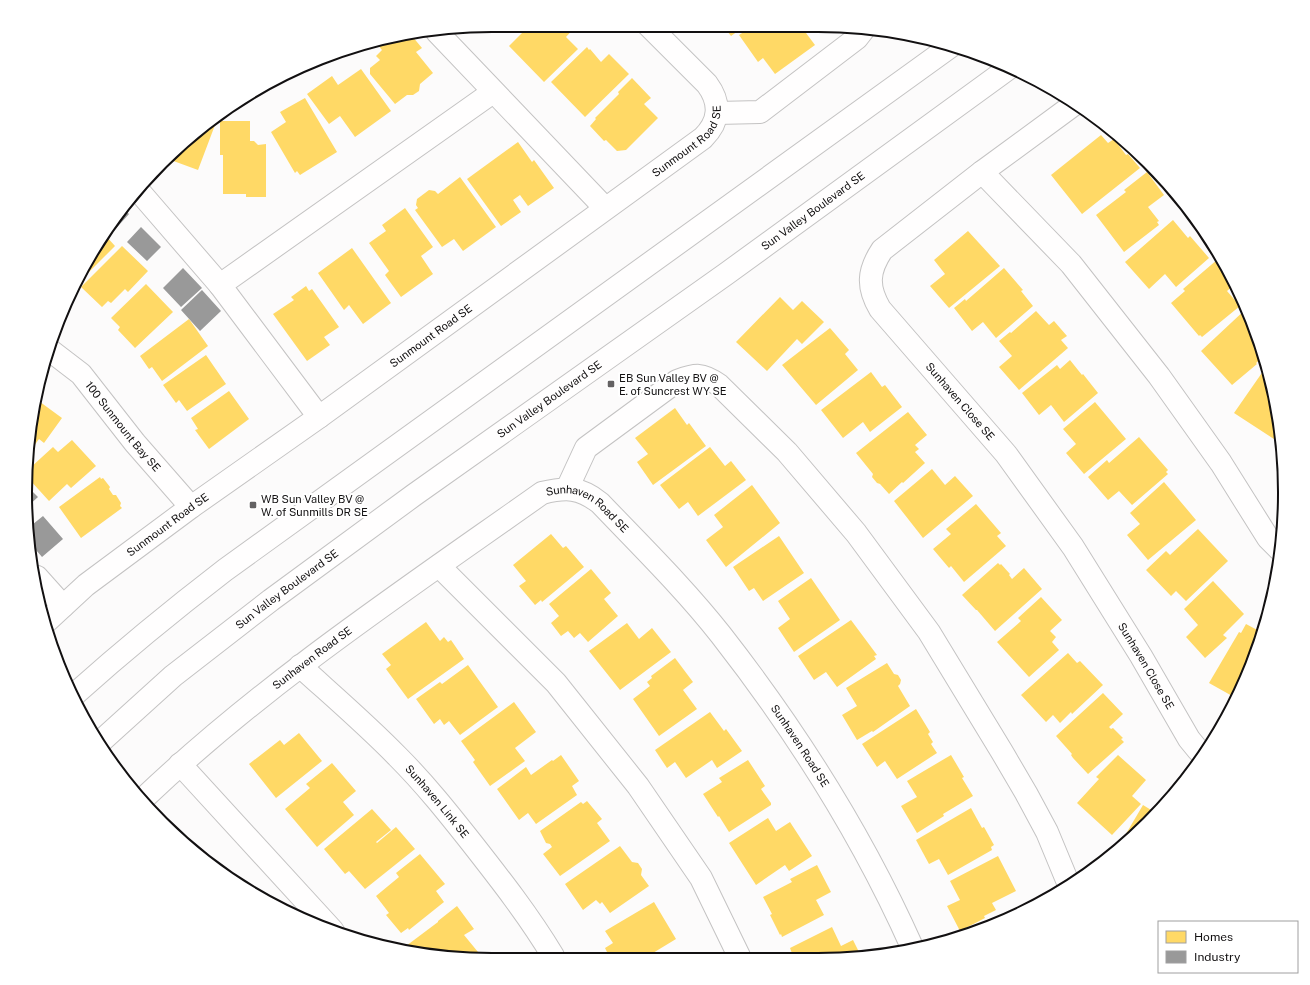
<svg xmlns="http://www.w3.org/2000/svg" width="1310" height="985" font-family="'Public Sans',sans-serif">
  <rect width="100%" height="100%" fill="#fcfbfb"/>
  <path fill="#ffd966" d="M509 25H524L516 33Z
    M530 25H577L566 37 578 49 544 82 509 46Z
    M723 26H745L731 36Z
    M753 26H804L805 27 803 29 815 45 775 74 763 58 758 62 739 35Z
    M412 36 422 48 416 52 433 73 420 84 419 91 413 95H407L395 104 370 74V68L380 60 376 56 382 50 377 44 382 40Z
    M587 47 589 50 590 49 601 62 609 54 629 74 585 117 551 82Z
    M361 69 391 111 355 137 340 116 329 124 307 94 332 76 338 85Z
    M632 78 651 98 644 104 658 118 626 150 617 151 606 140 604 141 590 126 596 119 595 118 619 94 618 92Z
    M305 98 337 152 300 175 297 171 295 173 271 132 286 122 280 112Z
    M220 121H250V141H254L258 145 266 144V197H246V194H223V155H220Z
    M207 122 215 125 198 170 168 159Z
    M1101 135 1108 143 1114 139 1126 155 1128 154 1140 168 1082 214 1051 175Z
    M518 142 532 162 534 160 554 188 528 206 520 195 513 200 521 212 501 226 467 179Z
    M1147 172 1164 195 1148 207 1159 221 1157 222 1159 225 1124 252 1096 215 1126 192 1124 190Z
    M460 177 496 227 463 251 454 239 442 247 415 210 418 208 416 205 417 199 429 190 435 191 438 194Z
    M405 208 433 247 421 256 433 274 401 297 385 275 389 271 369 243 386 231 382 225Z
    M1173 220 1188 238 1190 236 1209 258 1176 287 1165 274 1149 289 1125 262Z
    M968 231 1000 266 949 308 930 286 945 274 934 260Z
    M106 236 115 246 78 283 76 281Z
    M122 246 148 271 128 292 125 289 111 303 108 301 102 307 81 287Z
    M352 248 391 303 363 324 349 305 344 310 318 273Z
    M1218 259 1223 265 1234 285 1227 291 1240 306 1202 337 1200 335 1199 336 1171 303 1185 291 1183 289Z
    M1004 268 1023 290 1021 291 1033 306 996 338 983 322 972 331 954 308 965 299 966 301Z
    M146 284 173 312 135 348 118 330 120 327 111 318Z
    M306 286 309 291 312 289 339 327 324 337 330 345 307 361 273 314 294 300 291 297Z
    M780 297 793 310 802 301 824 322 802 344 797 339 767 371 736 342Z
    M1247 308 1249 313 1263 357 1256 363 1257 364 1232 385 1201 351Z
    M1036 311 1049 325 1054 321 1067 336 1061 340 1068 348 1019 390 999 367 1012 356 999 341 1010 332 1011 333Z
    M189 319 208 346 162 381 152 367 149 369 140 356Z
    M830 328 849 350 845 354 858 370 816 405 782 365Z
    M206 355 226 384 187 411 179 400 176 403 163 385Z
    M1070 360 1082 375 1083 374 1098 393 1064 422 1051 405 1039 415 1022 393 1057 365 1060 369Z
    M1266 367 1276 401 1279 431 1274 439 1234 413Z
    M871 372 882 387 885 385 902 407 870 432 863 422 843 438 821 410Z
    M229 391 249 419 209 449 195 430 198 429 191 418Z
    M36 399 62 418 44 443 39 439 31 450 34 401Z
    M1095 402 1126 439 1084 474 1066 453 1076 444 1063 429Z
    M675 408 687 425 689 423 706 446 653 485 637 462 648 454 635 438Z
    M908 412 927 435 915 445 919 449 915 452 925 463 903 483 902 482 889 494 880 484 877 483 872 477 873 474 856 453Z
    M1139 437 1168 470 1166 472 1168 474 1132 505 1119 491 1108 500 1088 477 1107 460 1109 463Z
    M72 440 96 466 71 488 67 484 49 501 29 479 30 468 53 447 58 452Z
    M710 447 725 466 731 461 746 480 698 516 688 502 679 509 660 485Z
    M932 469 945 485 955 476 973 496 923 538 894 501Z
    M100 477 101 479 103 478 110 487 109 489 113 495H116L121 503 120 506 122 508 81 538 59 507Z
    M1164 482 1196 520 1148 560 1127 535 1140 524 1130 513Z
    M752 485 780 523 726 567 706 540 723 527 714 515Z
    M976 504 1001 533 997 536 1006 546 964 582 951 566 949 568 933 549 951 534 946 529Z
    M1198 529 1228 561 1186 601 1176 591 1171 596 1146 570 1166 551 1170 555Z
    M551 534 563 548 566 546 584 567 542 602 541 600 535 605 519 586 526 581 513 565Z
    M779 536 804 573 763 601 754 588 749 591 733 567Z
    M998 563 1000 565 1001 564 1010 574 1009 575 1012 579 1024 568 1042 589 995 631 977 610H976L962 595Z
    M591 569 611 593 604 599 618 616 588 642 580 633 574 638 568 631 561 636 551 623 559 616 549 604Z
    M811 578 840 620 794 652 778 628 790 619 778 601Z
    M1213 581 1244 614 1223 635 1227 638 1205 658 1186 637 1198 625 1184 609Z
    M1041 597 1062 620 1050 631 1056 637 1052 642 1059 650 1029 677 997 642 1021 621 1018 618Z
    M851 620 877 655 874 656 876 659 837 687 826 672 814 680 798 656Z
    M426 622 440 641 444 637 448 642 451 640 464 659 408 699 386 669 391 665 382 654Z
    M627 623 639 639 652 628 671 652 620 690 589 651Z
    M1246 624 1261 632 1249 671 1239 691H1237L1234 697 1209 683 1239 632 1241 633Z
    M1068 653 1077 663 1080 661 1103 685 1072 714 1071 712 1060 723 1053 715 1046 722 1021 695Z
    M675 658 693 682 683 690 697 709 659 736 633 699 650 686 647 682 652 678 651 676Z
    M887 663 894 674 898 675 901 680 900 684 898 686 910 706 873 732 872 731 857 740 842 715 857 706 846 688Z
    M468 665 498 707 460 735 449 721 444 725 440 719 434 724 416 699 440 682 442 684Z
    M1103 693 1123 714 1109 727 1111 729 1113 728 1123 738 1121 739 1124 742 1088 774 1073 758 1071 755 1072 754 1056 736Z
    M514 702 536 732 515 748 525 761 490 786 473 762 475 760 461 741Z
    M916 709 930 732 928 734 933 742 931 744 937 753 897 779 885 761 877 767 862 744Z
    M710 712 724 731 726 729 742 751 717 768 712 760 686 778 675 762 667 768 655 750Z
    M299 733 322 761 276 798 249 764 280 740 284 745Z
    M561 755 579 781 572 786 577 795 536 824 528 813 519 820 497 789 526 767 531 775 552 760 553 761Z
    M951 755 964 777 962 778 973 796 943 814 944 816 917 833 901 806 917 797 907 781Z
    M1118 755 1146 780 1132 796 1141 804 1112 835 1077 803 1099 779 1096 777Z
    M748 760 765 786 761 789 771 803V805L729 832 719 816 718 817 703 794 722 782 719 778Z
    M332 763 356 791 343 802 354 815 317 847 285 809 310 788 306 784Z
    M587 801 602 819 597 823 610 841 560 876 543 854 552 847 550 844 546 843 540 831 581 802 583 804Z
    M1143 805 1156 813 1148 823 1117 849Z
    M971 808 982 828 984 827 994 845 991 847 992 850 948 875 939 859 929 864 916 840Z
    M372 809 391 830 376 842 377 843 396 827 415 849 365 889 349 871 345 874 324 849Z
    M768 818 776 831 790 822 812 856 789 871 785 865 756 885 729 843Z
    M173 824 202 853 200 855 184 844 170 827Z
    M620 846 632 862 638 863 642 869 641 875 649 886 610 913 602 902 600 904 596 900 583 910 565 884Z
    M420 854 445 884 436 891 444 902 409 930 408 928 401 933 386 915 389 913 376 896 399 877 396 873Z
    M998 856 1016 891 992 903 996 910 984 916 985 918 960 931 947 906 960 900 950 881Z
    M817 865 831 892 816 900 824 915 782 937 781 934 780 935 770 915 772 914 763 897 792 882 790 879Z
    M654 902 676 939 648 956H609L605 948 613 943 605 931Z
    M457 906 474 929 464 935 478 952 473 956H431L410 951 406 946 438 922V921Z
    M1019 908 1021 911 996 924 977 930Z
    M832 927 841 946 853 940 861 956H793L790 948Z"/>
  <path fill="#999" d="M124 209 129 214 110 235 108 233Z
    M141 227 161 247 147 261 127 242Z
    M183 268 202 288 181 307 163 288Z
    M202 290 221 311 200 331 181 310Z
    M28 487 38 497 27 507 28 494Z
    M43 516 63 539 42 557 30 543 27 529Z"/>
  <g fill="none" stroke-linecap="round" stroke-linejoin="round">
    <defs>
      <g id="minor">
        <path d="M437 32 605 208"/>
        <path id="s1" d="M1076 103 982 172 882 250C868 271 867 287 880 309L1006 454 1073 547 1141 656 1189 739 1198 750 1204 755"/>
        <path d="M717 113 760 112 857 38 864 29"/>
        <path d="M982 172 1071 264 1159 376 1221 463 1268 538 1279 549"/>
        <path d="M138 190 220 285 319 417"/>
        <path d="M220 285 493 92"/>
        <path id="s2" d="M51 351 81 374 135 443 191 507"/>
        <path d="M567 489 586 448 677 381C696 374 702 373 719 385L787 452 856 533 929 632 1002 752 1026 793 1047 832 1069 885"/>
        <path d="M439 566 556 683 638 786 701 878 739 956"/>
        <path d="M37 577 63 606"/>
        <path id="s3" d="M46 622 86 585 191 507 319 417 703 138C720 121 721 103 707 84L648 25"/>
        <path id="s4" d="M300 666C333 696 367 725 398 757 425 784 448 813 471 842 500 879 529 916 553 956"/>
        <path d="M180 764 333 931"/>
        <path id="s5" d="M144 798C265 683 405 590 542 493 566 487 580 487 600 503 641 546 684 588 721 635 796 731 862 835 912 947"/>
      </g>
      <g id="major">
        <path d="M75 694C123 651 173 610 225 570L951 46"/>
        <path id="s6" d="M99 743 173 676 271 600 414 495 726 274 1009 68"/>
      </g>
    </defs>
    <use href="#minor" stroke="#c4c3c3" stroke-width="24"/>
    <use href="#major" stroke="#c4c3c3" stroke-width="24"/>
    <use href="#minor" stroke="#fffefe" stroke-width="22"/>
    <use href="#major" stroke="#fffefe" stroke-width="22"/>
  </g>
  <g fill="#646263" stroke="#fff" stroke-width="1.5">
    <rect x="607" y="380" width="8" height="8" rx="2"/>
    <rect x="249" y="501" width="8" height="8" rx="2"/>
  </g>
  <g text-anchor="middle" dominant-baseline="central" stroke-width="4" stroke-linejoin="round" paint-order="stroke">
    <g font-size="11" fill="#121011" stroke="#fff">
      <text stroke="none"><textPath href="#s3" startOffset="804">Sunmount Road SE</textPath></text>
      <text stroke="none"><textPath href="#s6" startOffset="891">Sun Valley Boulevard SE</textPath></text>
      <text stroke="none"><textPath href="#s3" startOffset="480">Sunmount Road SE</textPath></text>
      <text stroke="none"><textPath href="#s6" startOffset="567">Sun Valley Boulevard SE</textPath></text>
      <text stroke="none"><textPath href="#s1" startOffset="429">Sunhaven Close SE</textPath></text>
      <text stroke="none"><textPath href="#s2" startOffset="105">100 Sunmount Bay SE</textPath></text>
      <text stroke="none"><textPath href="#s5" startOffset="554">Sunhaven Road SE</textPath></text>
      <text stroke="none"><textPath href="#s3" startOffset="156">Sunmount Road SE</textPath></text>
      <text stroke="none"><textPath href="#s6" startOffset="243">Sun Valley Boulevard SE</textPath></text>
      <text stroke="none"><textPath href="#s5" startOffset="219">Sunhaven Road SE</textPath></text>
      <text stroke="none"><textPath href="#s1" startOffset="753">Sunhaven Close SE</textPath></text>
      <text stroke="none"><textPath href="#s5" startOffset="879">Sunhaven Road SE</textPath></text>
      <text stroke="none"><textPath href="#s4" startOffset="193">Sunhaven Link SE</textPath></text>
    </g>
    <g font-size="11" fill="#121011" stroke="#fff" text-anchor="start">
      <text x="619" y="378">EB Sun Valley BV @<tspan x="619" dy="13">E. of Suncrest WY SE</tspan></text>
      <text x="261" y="499">WB Sun Valley BV @<tspan x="261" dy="13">W. of Sunmills DR SE</tspan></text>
    </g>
  </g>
  <path d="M0 0H1310V985H0ZM492 32H818A460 460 0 0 1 1278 492V493A460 460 0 0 1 818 953H492A460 460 0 0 1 32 493V492A460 460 0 0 1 492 32Z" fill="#fff" fill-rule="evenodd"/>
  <path fill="none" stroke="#121011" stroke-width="2" d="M492 32H818A460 460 0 0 1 1278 492V493A460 460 0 0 1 818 953H492A460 460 0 0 1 32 493V492A460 460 0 0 1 492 32Z"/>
  <rect x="1158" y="921" width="140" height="52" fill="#ffffff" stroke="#a09fa0"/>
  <rect x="1166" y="931" width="20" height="12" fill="#ffd966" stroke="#a09fa0"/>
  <text x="1194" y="941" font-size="12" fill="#121011">Homes</text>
  <rect x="1166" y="951" width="20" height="12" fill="#999999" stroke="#a09fa0"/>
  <text x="1194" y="961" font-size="12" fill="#121011">Industry</text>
</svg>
